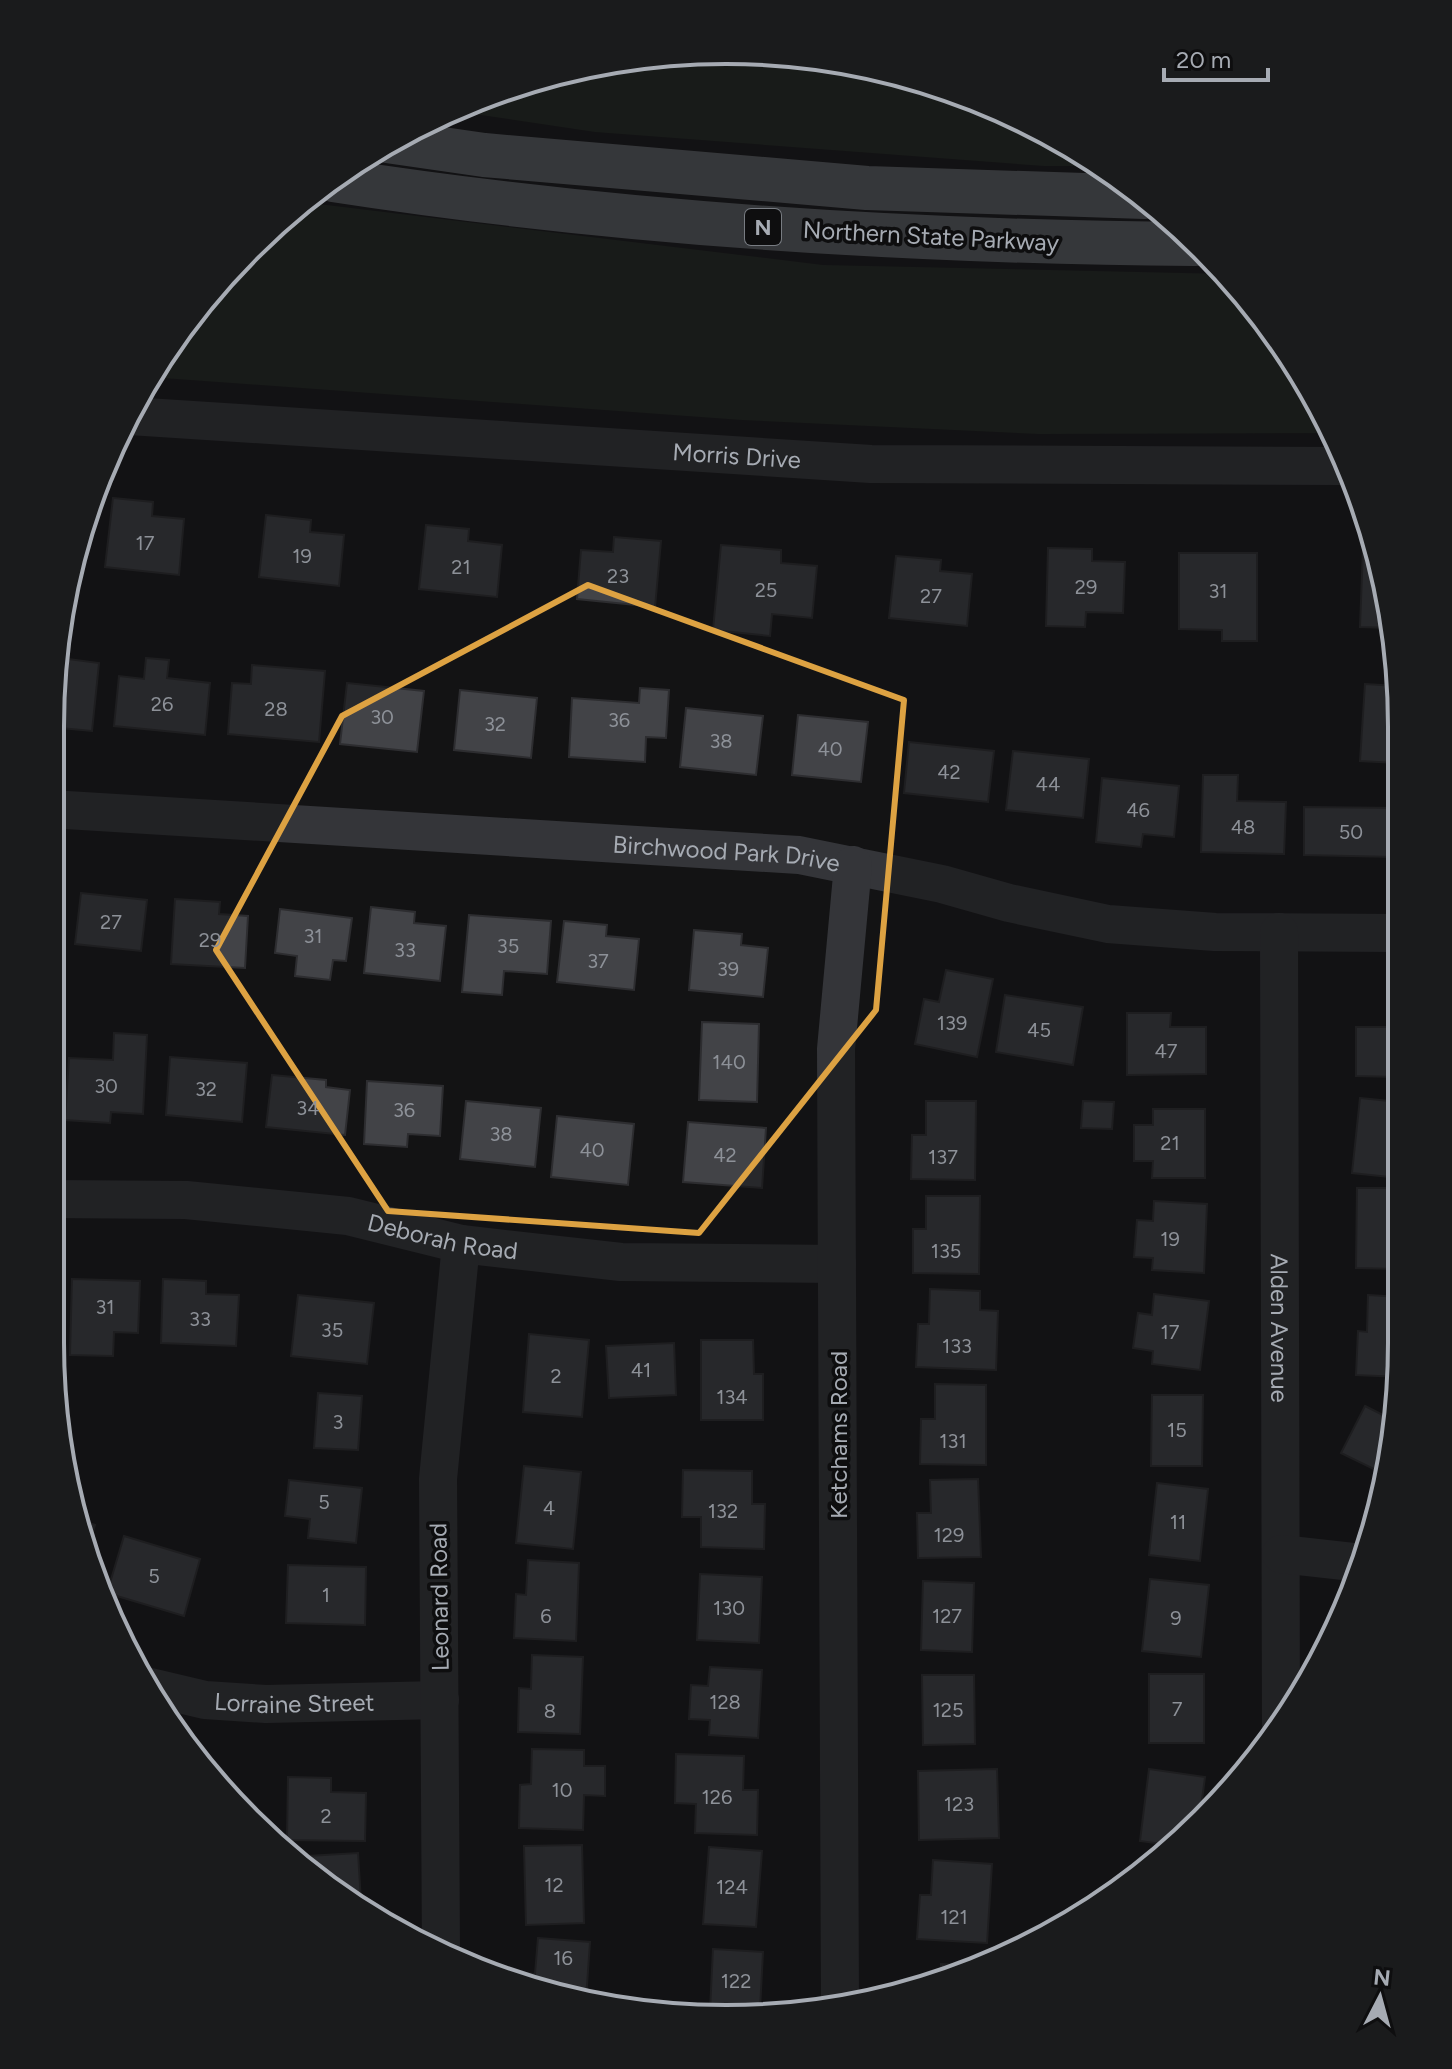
<svg xmlns="http://www.w3.org/2000/svg" width="1452" height="2069" font-family="Figtree,sans-serif">
  <rect width="100%" height="100%" fill="#131314"/>
  <path fill="#202620" d="M770 51 901 73 1025 120 1100 166H1044L595 132 454 111 508 86 637 56Z
    M302 202 823 265 1228 274 1334 433 1039 434 742 420 149 377 280 218Z"/>
  <path fill="#424347" stroke="#2d2d30" stroke-width="2" d="M113 498 153 502 152 516 184 519 179 575 105 567Z
    M266 515 311 520 310 532 344 535 339 586 259 577Z
    M426 525 469 529 468 541 502 545 497 597 419 589Z
    M614 537 661 541 655 607 577 599 581 550 613 552Z
    M721 545 781 550V563L817 566 812 618 772 614 770 636 713 630Z
    M1048 548 1092 549V561L1125 562 1123 613 1086 612 1085 627 1046 626Z
    M1363 549H1369L1393 628 1360 627Z
    M1179 553H1257V641H1222V630L1179 629Z
    M896 556 941 560 940 571 972 574 967 626 889 618Z
    M146 658 169 660 167 678 210 683 205 735 114 726 119 676 144 679Z
    M68 659 99 663 92 731 50 727 55 677 66 679Z
    M252 665 325 671 319 742 228 734 232 683 251 684Z
    M347 683 424 691 417 752 340 744Z
    M1365 684 1396 686 1397 763 1360 761Z
    M640 688 669 690 666 738 646 737 645 762 569 757 572 698 639 703Z
    M460 690 537 698 531 758 454 750Z
    M686 708 763 716 756 775 680 767Z
    M798 715 868 722 861 782 792 775Z
    M909 742 994 751 988 802 904 793Z
    M1013 751 1089 759 1083 818 1006 810Z
    M1203 775H1238L1237 801 1286 802 1284 854 1201 852Z
    M1102 778 1179 786 1174 837 1143 834 1141 847 1096 842Z
    M1304 807 1397 808V857L1304 855Z
    M81 893 147 900 141 951 75 944Z
    M175 899 220 902 219 914 248 916 245 968 171 964Z
    M371 907 415 912 414 923 446 926 440 981 364 973Z
    M280 909 352 918 346 961 333 960 330 980 295 976 297 956 275 953Z
    M50 911 57 912 51 961 50 960Z
    M469 915 551 921 547 974 504 971 502 995 462 992Z
    M564 921 607 925 606 936 639 939 634 990 557 982Z
    M694 930 742 934 741 945 768 948 763 997 689 990Z
    M946 970 993 979 977 1057 915 1044 924 999 939 1002Z
    M1005 995 1083 1007 1073 1065 996 1052Z
    M1127 1013H1171L1170 1027H1206V1074L1127 1075Z
    M1389 1014H1398L1399 1077 1356 1076V1027H1389Z
    M702 1022 759 1024 757 1102 699 1100Z
    M114 1033 147 1035 143 1114 111 1112 110 1123 65 1120 69 1058 113 1060Z
    M170 1057 247 1063 242 1122 166 1115Z
    M272 1075 326 1080V1087L350 1090 345 1135 266 1127Z
    M367 1081 443 1086 440 1136 408 1134 407 1147 364 1144Z
    M1360 1098 1399 1102V1178L1352 1173Z
    M466 1101 541 1108 535 1167 460 1159Z
    M926 1101H976L975 1180 911 1179 912 1135H926Z
    M1083 1101 1114 1102 1112 1129 1081 1128Z
    M1153 1109H1205V1178H1152L1153 1161H1134V1125H1153Z
    M557 1116 634 1124 628 1185 551 1177Z
    M688 1122 766 1128 762 1188 683 1182Z
    M1357 1188H1399L1400 1269 1356 1268Z
    M926 1196H980L979 1274 913 1273V1229H926Z
    M1154 1201 1207 1204 1204 1273 1152 1270 1153 1258 1134 1257 1137 1220 1153 1221Z
    M72 1279 140 1281 138 1333 114 1332 113 1356 70 1355Z
    M163 1279 206 1281V1294L239 1295 236 1346 161 1343Z
    M930 1289 980 1291V1310L998 1311 996 1370 916 1367 918 1324H929Z
    M1154 1294 1209 1301 1200 1370 1152 1364 1153 1351 1133 1348 1138 1313 1152 1315Z
    M298 1295 374 1303 367 1364 291 1356Z
    M1368 1295 1400 1297 1401 1377 1356 1375 1358 1331 1367 1332Z
    M529 1334 589 1340 582 1417 523 1412Z
    M701 1340H753L754 1374H763V1420H701Z
    M674 1343 676 1395 609 1398 606 1346Z
    M935 1384 986 1385V1465L920 1464 921 1419H935Z
    M318 1393 362 1396 358 1450 314 1448Z
    M1152 1395H1203L1202 1466H1151Z
    M1365 1406 1395 1421 1386 1475 1341 1453Z
    M524 1466 581 1472 573 1549 516 1543Z
    M683 1470 752 1471V1504H765L764 1549 701 1547V1517H682Z
    M978 1479 981 1557 918 1558 917 1513H931L930 1480Z
    M289 1480 362 1488 356 1543 308 1538 310 1519 285 1516Z
    M1157 1483 1208 1489 1200 1561 1149 1555Z
    M73 1518 95 1525 87 1550Z
    M124 1536 200 1559 184 1616 107 1593Z
    M528 1560 579 1563 576 1641 514 1638 516 1594 526 1595Z
    M288 1565 366 1567 365 1625 286 1623Z
    M700 1574 762 1577 759 1643 697 1640Z
    M1150 1579 1209 1585 1201 1657 1142 1651Z
    M923 1581 974 1583 972 1652 921 1650Z
    M532 1655 583 1657 580 1734 518 1732 519 1688 531 1689Z
    M710 1667 762 1670 758 1738 709 1735 710 1720 689 1719 691 1685 708 1686Z
    M1149 1674H1204V1743H1149Z
    M922 1675H974L975 1744 923 1745Z
    M532 1749 584 1750V1766H605V1796L584 1795 583 1830 519 1828 520 1785 531 1784Z
    M676 1754 744 1756 743 1790H758L757 1835 695 1833 696 1804 675 1803Z
    M997 1769 999 1838 919 1840 918 1771Z
    M1149 1769 1205 1777 1199 1822 1177 1846 1140 1841Z
    M288 1777 331 1778V1792L366 1793 365 1841 287 1840Z
    M582 1845 584 1923 526 1925 524 1846Z
    M709 1847 762 1851 756 1927 703 1924Z
    M358 1853 361 1902 309 1869 308 1856Z
    M933 1860 992 1864 987 1943 917 1939 920 1895H931Z
    M538 1938 590 1942 586 1999 524 1983 525 1973 535 1974Z
    M713 1949 763 1952 760 2009 710 2011Z
    M941 1964 977 1966 941 1978Z"/>
  <g fill="none" stroke-linecap="round" stroke-linejoin="round">
    <g stroke="#343539" stroke-width="38">
      <path id="s1" d="M130 416 871 464 1344 466"/>
      <path id="s2" d="M50 809 799 855 942 884 1009 903 1108 924 1215 932 1398 933"/>
      <path id="s3" d="M1279 932 1281 1724"/>
      <path id="s4" d="M50 1199 186 1200 348 1216 461 1244 621 1262 837 1264"/>
      <path d="M1281 1554 1362 1563"/>
      <path id="s5" d="M150 1687 205 1700 266 1704 440 1700"/>
      <path d="M441 1951 438 1479 461 1244"/>
      <path d="M840 2007 836 1049 853 865"/>
    </g>
    <path stroke="#616469" stroke-width="44" d="M387 141 484 155 867 188 1145 197
      M333 180C618 224 907 242 1195 244"/>
  </g>
  <path d="M0 0H1452V2069H0ZM588 585 904 700 876 1010 699 1233 388 1211 216 950 342 716Z" fill="#131314" fill-opacity=".55" fill-rule="evenodd"/>
  <path fill="none" stroke="#dda242" stroke-width="6" stroke-linejoin="round" d="M588 585 904 700 876 1010 699 1233 388 1211 216 950 342 716Z"/>
  <g text-anchor="middle" dominant-baseline="central" stroke-width="7" stroke-linejoin="round" paint-order="stroke">
    <g font-size="20" fill="#8d9198">
      <text x="145" y="543">17</text>
      <text x="302" y="556">19</text>
      <text x="461" y="567">21</text>
      <text x="618" y="576">23</text>
      <text x="1086" y="587">29</text>
      <text x="766" y="590">25</text>
      <text x="1218" y="591">31</text>
      <text x="931" y="596">27</text>
      <text x="162" y="704">26</text>
      <text x="276" y="709">28</text>
      <text x="382" y="717">30</text>
      <text x="619" y="720">36</text>
      <text x="495" y="724">32</text>
      <text x="721" y="741">38</text>
      <text x="830" y="749">40</text>
      <text x="949" y="772">42</text>
      <text x="1048" y="784">44</text>
      <text x="1138" y="810">46</text>
      <text x="1243" y="827">48</text>
      <text x="1351" y="832">50</text>
      <text x="111" y="922">27</text>
      <text x="313" y="936">31</text>
      <text x="210" y="940">29</text>
      <text x="508" y="946">35</text>
      <text x="405" y="950">33</text>
      <text x="598" y="961">37</text>
      <text x="728" y="969">39</text>
      <text x="952" y="1023">139</text>
      <text x="1039" y="1030">45</text>
      <text x="1166" y="1051">47</text>
      <text x="729" y="1062">140</text>
      <text x="106" y="1086">30</text>
      <text x="206" y="1089">32</text>
      <text x="308" y="1108">34</text>
      <text x="404" y="1110">36</text>
      <text x="501" y="1134">38</text>
      <text x="1170" y="1143">21</text>
      <text x="592" y="1150">40</text>
      <text x="725" y="1155">42</text>
      <text x="943" y="1157">137</text>
      <text x="1170" y="1239">19</text>
      <text x="946" y="1251">135</text>
      <text x="105" y="1307">31</text>
      <text x="200" y="1319">33</text>
      <text x="332" y="1330">35</text>
      <text x="1170" y="1332">17</text>
      <text x="957" y="1346">133</text>
      <text x="641" y="1370">41</text>
      <text x="556" y="1376">2</text>
      <text x="732" y="1397">134</text>
      <text x="338" y="1422">3</text>
      <text x="1177" y="1430">15</text>
      <text x="953" y="1441">131</text>
      <text x="324" y="1502">5</text>
      <text x="549" y="1508">4</text>
      <text x="723" y="1511">132</text>
      <text x="1178" y="1522">11</text>
      <text x="949" y="1535">129</text>
      <text x="154" y="1576">5</text>
      <text x="326" y="1595">1</text>
      <text x="729" y="1608">130</text>
      <text x="546" y="1616">6</text>
      <text x="947" y="1616">127</text>
      <text x="1176" y="1618">9</text>
      <text x="725" y="1702">128</text>
      <text x="1177" y="1709">7</text>
      <text x="948" y="1710">125</text>
      <text x="550" y="1711">8</text>
      <text x="562" y="1790">10</text>
      <text x="717" y="1797">126</text>
      <text x="959" y="1804">123</text>
      <text x="326" y="1816">2</text>
      <text x="554" y="1885">12</text>
      <text x="732" y="1887">124</text>
      <text x="954" y="1917">121</text>
      <text x="563" y="1958">16</text>
      <text x="736" y="1981">122</text>
    </g>
    <rect fill="#0e0e0f" stroke="#787c82" stroke-width="2" x="745" y="209" width="36" height="36" rx="6"/>
    <g font-size="22" font-weight="bold" fill="#a6abb3">
      <text x="763" y="227">N</text>
    </g>
    <g font-size="24" fill="#a6abb3" stroke="#0e0e0f">
      <text transform="translate(931 236) rotate(3)">Northern State Parkway</text>
      <text stroke="none"><textPath href="#s1" startOffset="608">Morris Drive</textPath></text>
      <text stroke="none"><textPath href="#s2" startOffset="678">Birchwood Park Drive</textPath></text>
      <text stroke="none"><textPath href="#s4" startOffset="396">Deborah Road</textPath></text>
      <text stroke="none"><textPath href="#s3" startOffset="396">Alden Avenue</textPath></text>
      <text transform="translate(838 1435) rotate(-90)">Ketchams Road</text>
      <text transform="translate(439 1597) rotate(-91)">Leonard Road</text>
      <text stroke="none"><textPath href="#s5" startOffset="146">Lorraine Street</textPath></text>
    </g>
  </g>
  <path d="M0 0H1452V2069H0ZM726 64H726A662 662 0 0 1 1388 726V1343A662 662 0 0 1 726 2005H726A662 662 0 0 1 64 1343V726A662 662 0 0 1 726 64Z" fill="#1a1b1c" fill-rule="evenodd"/>
  <path fill="none" stroke="#a6abb3" stroke-width="4" d="M726 64H726A662 662 0 0 1 1388 726V1343A662 662 0 0 1 726 2005H726A662 662 0 0 1 64 1343V726A662 662 0 0 1 726 64Z"/>
  <g transform="translate(1380 1997) rotate(6)" stroke="#0e0e0f" stroke-width="6" paint-order="stroke">
  <path d="M0-6L14 30L0 20L-14 30Z" fill="#a6abb3"/>
  <text y="-12" font-size="22" font-weight="bold" text-anchor="middle" fill="#a6abb3">N</text>
  </g>
  <path d="M1164 68v12h104v-12" fill="none" stroke="#a6abb3" stroke-width="4"/>
  <text x="1176" y="68" font-size="24" fill="#a6abb3" stroke="#0e0e0f" stroke-width="6" paint-order="stroke">20 m</text>
</svg>
